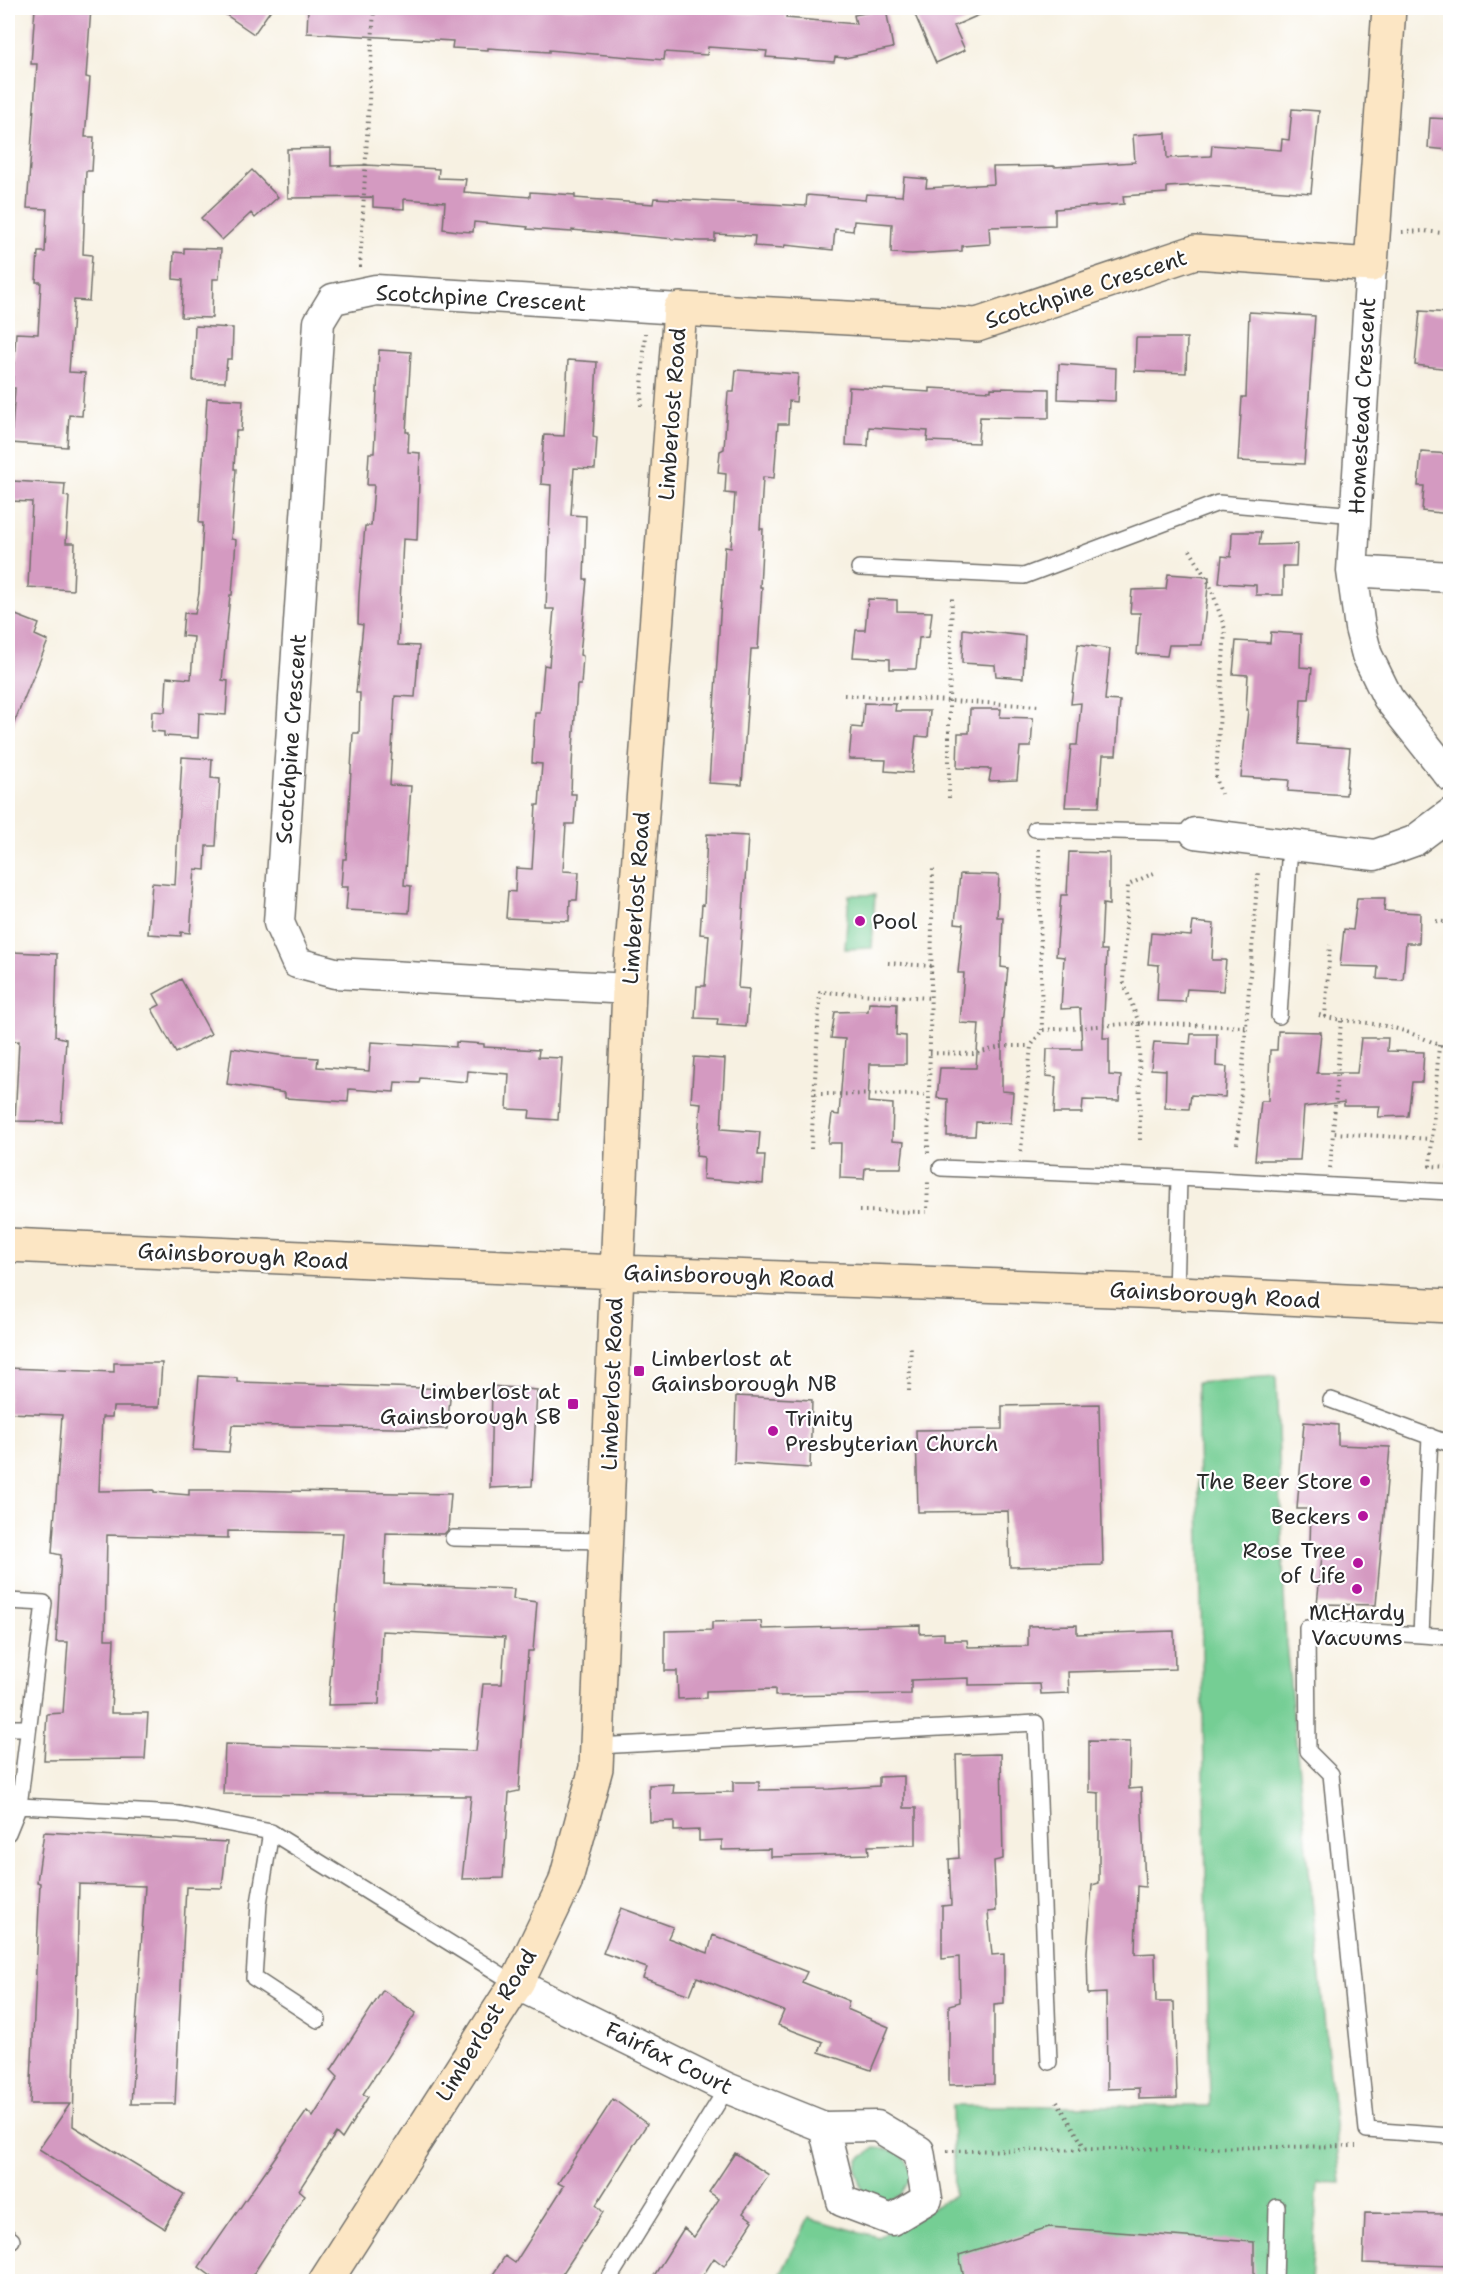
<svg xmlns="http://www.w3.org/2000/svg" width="1458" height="2289" font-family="'Shantell Sans',sans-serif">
  <rect width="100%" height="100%" fill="#fff"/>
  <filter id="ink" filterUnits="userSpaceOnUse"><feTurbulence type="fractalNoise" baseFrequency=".0167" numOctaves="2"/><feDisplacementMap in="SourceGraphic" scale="12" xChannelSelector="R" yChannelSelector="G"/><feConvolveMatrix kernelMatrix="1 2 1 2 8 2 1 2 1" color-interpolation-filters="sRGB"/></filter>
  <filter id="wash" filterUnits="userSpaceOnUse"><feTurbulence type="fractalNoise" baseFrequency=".008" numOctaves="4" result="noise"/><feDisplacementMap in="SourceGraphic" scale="24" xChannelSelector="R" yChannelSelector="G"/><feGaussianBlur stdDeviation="1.35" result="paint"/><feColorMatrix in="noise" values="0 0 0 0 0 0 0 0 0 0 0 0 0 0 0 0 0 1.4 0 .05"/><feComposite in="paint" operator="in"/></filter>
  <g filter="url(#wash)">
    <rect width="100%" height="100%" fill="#f7f1e2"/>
    <path fill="#75ce94" stroke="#507c60" stroke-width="1.5" d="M849 895H875L872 948 845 949Z
      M1276 1376 1286 1644 1341 2183 1318 2182 1311 2281 777 2282 809 2218 878 2237 954 2196 952 2106H1210L1197 1382Z
      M875 2148C898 2149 905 2152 912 2175L901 2195 882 2204 863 2192 856 2169 860 2159Z"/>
    <g id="blocks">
      <path fill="#d49ac1" d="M35 8H91L86 77 90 78 85 137H94L92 171H86L83 254 92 255 89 301 74 300 69 372 85 373 82 416 69 415 67 447 11 443 15 388H12L16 333 38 334 41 282H36L38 252H45L47 209 27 208 37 64H31Z
        M216 8H272L254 34Z
        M308 8H356V9L402 13 403 8H710V11L758 14V10L787 11 786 18 856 24 854 15 886 9 893 48 845 58 835 57 834 62 766 57 767 51 708 47 707 55 665 52 664 60 549 50V52L488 48V50L452 48 453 41 307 33Z
        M912 8H995L954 26 965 50 936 63Z
        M1292 109 1319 111 1311 193 1204 185 1167 187V193L1123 196 1124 204 1055 209V225L989 227 990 244 962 246V251L912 254 891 253 892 224 854 221 853 231 835 229 833 250 785 245 784 248 754 246 755 236 715 234V241H698L572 230V232L527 229 528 227 474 222 473 232 458 231 443 229 445 202 404 199V209L373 207V197L288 198 287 149 331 148V166L366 165 439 169 438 178 466 179 464 192 530 197V192L575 195V198L653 204 654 198 806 206 807 195 865 200 866 194 902 196 904 177 927 179 926 188 994 184 993 167 1054 166V167L1135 162 1133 135 1166 133 1167 158 1211 156 1212 145 1281 150 1282 139 1289 140Z
        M1430 118 1450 119V144L1449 150 1428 148Z
        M252 170 278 197 255 218 251 213 222 240 201 218Z
        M184 248 221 249 219 279H213L212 318 181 317 183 280 173 279 174 252 184 253Z
        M1420 311 1450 313V369L1415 365Z
        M1249 312 1315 316 1304 464 1238 461 1242 397H1246Z
        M195 326 233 328 232 359H227L225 382 193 381Z
        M1136 338H1187L1186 373 1135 371Z
        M379 350 411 352 406 432H409L408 452 420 453 417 540 403 539 398 645 419 646 415 697 395 696 390 785 411 786 404 885 411 886 409 913 346 910 348 887H341L343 859H346L353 733H359L360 693H356L363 625 358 624 359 594 365 526H371L374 485H367L369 453H374Z
        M568 360 597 362 593 437 597 438 595 469 574 468 571 515 586 516 584 579H587L580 655 583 656 581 685H577L572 764 571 794H576L574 824H566L563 871 579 872 577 900H570L569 921 506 918 508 891 515 892 516 868 532 869 536 805H539L542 764 532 763 535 713H540L544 665 549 666 554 609H546L551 485 541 484 543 444 544 435 564 436Z
        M1059 364 1116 368 1115 401 1058 399Z
        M736 370 798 374 796 402 789 401 788 424H778L774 478 763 477 760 529H763L760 587H762L758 649H751L742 785 709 783 722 585H723L725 547 731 548 735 494 725 493 726 474 718 473 720 451 724 449 728 392H734Z
        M849 387 930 392V388L991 391V388L1049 389V418L980 417 978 443 927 441 928 431 869 427 868 446 846 445Z
        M207 398 243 400 241 431H236L234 469H236L231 539 236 540 232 595H230L222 680 228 681 226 715 199 713 198 738 164 736V732L151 731 152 711 165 712 167 677 191 679 194 637 182 636 184 613 195 614 199 593 203 523H199Z
        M1421 452 1450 454V514L1422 511 1424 486H1418Z
        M12 481 65 484 64 496 69 497 66 543H75L73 590 28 587 32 502 10 501Z
        M1232 532H1261L1259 545 1297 544 1296 566H1283V595H1256V585L1219 583 1222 556 1231 557Z
        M1168 574 1209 577 1202 645H1169L1167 656 1137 654 1140 613H1130L1132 590 1166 589Z
        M868 599 897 600V611L932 612 929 637 919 638 916 669H890V659L853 657 856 630H865Z
        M8 612 39 624 35 635 48 641 9 735H8Z
        M963 629 1025 636 1023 678 996 676 995 665 962 663Z
        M1271 632 1301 634 1300 667 1312 668 1309 699H1301L1299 744 1350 748 1346 795 1288 791 1289 780 1241 777 1248 710H1246L1248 675 1233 674 1236 641 1270 643Z
        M1078 644 1110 649 1105 700 1120 701 1116 755H1103L1099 807H1065L1071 745H1077L1081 703 1071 704Z
        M864 703 896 704 895 711H930L928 737 916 736 912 773 885 771 886 760 849 759 852 727 862 728Z
        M970 709H1001L1000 717 1033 718 1031 747H1020L1017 780 989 781 991 769 957 768 958 733H969Z
        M182 757 212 759 211 778 220 779 216 846H206L205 870 195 869 190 933 181 932V936L148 934 152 883 175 885Z
        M707 834 748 836 738 988 749 989 746 1027 717 1025 718 1019 695 1018 697 986H705L709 935 700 934 702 904 704 905Z
        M1069 852 1109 853V905L1103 904 1101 950H1107L1103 1038H1109V1075L1121 1076 1119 1101 1083 1100 1082 1113H1054L1056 1077 1046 1076 1047 1049H1082L1080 1008 1061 1009 1064 957 1056 956 1061 895H1067Z
        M960 874 999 875 997 917H1003L1001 967 1008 968 1002 1025V1091L1013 1092 1011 1123 976 1122 975 1136H947L948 1099 937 1098 940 1068H976L979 1024 960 1023 964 973H958L963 924 955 923Z
        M1357 898H1385L1384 911 1420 913 1419 943H1406L1403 980 1377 979 1378 967 1340 966 1344 929 1353 930Z
        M1193 922 1214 924 1212 960H1226L1223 991 1187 989 1185 1002 1157 1001 1159 965 1148 964 1151 933 1191 936Z
        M12 952 57 954 55 1036 66 1039 61 1122 15 1121 19 1041 8 1042Z
        M181 979 211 1034 176 1053 152 1009 160 1005 154 994Z
        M869 1003 897 1004 896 1035 906 1036V1064H870L868 1102 893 1104 892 1141 904 1142 901 1168H865L864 1179 840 1178 841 1143H828L832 1114 839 1115 845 1039 831 1038 835 1012 868 1011Z
        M1278 1031 1321 1032 1317 1073H1357L1361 1038H1388L1387 1051 1424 1052 1422 1082H1412L1408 1116 1378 1117 1380 1106H1344V1102L1304 1107 1300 1160H1255L1261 1101H1268L1270 1050H1277Z
        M1191 1034H1217L1216 1066 1227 1067 1225 1097 1191 1095 1189 1109 1165 1108 1166 1070 1151 1069 1154 1042 1190 1044Z
        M371 1042 456 1047V1042L484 1044V1047L539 1050 538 1057 562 1058 558 1120 529 1118 530 1110 507 1109 509 1074 468 1071 467 1082 420 1078 419 1083 395 1082 394 1092 349 1089 348 1102 285 1098V1093L227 1084 232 1048 285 1056 318 1058 317 1067 369 1071Z
        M694 1057 725 1059 721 1129 760 1132 758 1155H765L763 1184 703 1179 704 1157 696 1156 701 1103 691 1102Z
        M114 1363H162L159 1407H113L112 1417H102L99 1491 154 1490V1492L189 1495V1490H231L451 1494 448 1530 444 1534 386 1533 384 1584 514 1589 513 1599 537 1602 533 1651H528L519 1791 509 1793 503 1878 462 1879 471 1796 223 1794 225 1744 476 1751 483 1684H502L505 1637 382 1631 379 1704 328 1705 343 1533 228 1531V1538L107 1535 105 1639H114L111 1713H148L145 1759 44 1760 47 1714 63 1713 68 1642H56L61 1555 52 1553 62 1415 8 1413V1368L114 1372Z
        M199 1376 237 1378V1382L451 1389 447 1429 232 1425 229 1452 193 1450Z
        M492 1386 537 1390 532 1486 490 1488Z
        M736 1396 812 1400 810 1468 734 1463Z
        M1099 1404 1103 1565 1010 1567 1008 1511 918 1512 916 1430 1002 1429V1406Z
        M1304 1422 1338 1425V1445L1390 1447 1376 1605 1317 1604 1323 1546 1310 1545 1311 1509H1297Z
        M761 1621 762 1629 920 1625V1634L944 1633V1640H967L968 1647 1028 1646V1626L1077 1625V1634L1174 1631 1175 1669 1068 1672 1069 1693 1041 1694 1040 1684 969 1685V1678L911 1680V1694L775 1696V1689L706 1691V1698L678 1699 677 1671H665V1631L712 1630V1622Z
        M1089 1741 1130 1742 1129 1789 1141 1788 1145 1887 1137 1886 1135 1954 1155 1953 1156 2002H1174L1177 2098 1139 2099V2088L1107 2089 1106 1993 1088 1994 1087 1952 1092 1885 1099 1883V1793L1089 1792Z
        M1001 1754 1003 1859 994 1861 996 1911 988 1912 992 1955 1004 1954V2004L994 2005V2084L949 2085V2005L960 2002 959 1957 942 1959V1906L951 1905 949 1859 959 1858 956 1755Z
        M904 1776V1808H916V1845L868 1846 869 1854 771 1857V1849L722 1850V1840L699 1841V1830L674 1831V1821L650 1822 649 1785 674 1784 673 1793 733 1792V1782H759V1790L830 1789 879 1786V1777Z
        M44 1832 227 1842 222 1888 186 1887 175 2104H131L145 1886 79 1884 73 2126 184 2194 164 2228 39 2149 70 2104H30L40 1883 37 1882Z
        M621 1908 673 1927 668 1938 708 1953 713 1935 807 1972 802 1982 849 2001 847 2009 889 2027 871 2070 819 2052 823 2042 778 2025 784 2011 697 1977 690 1995 643 1978 647 1968 603 1953Z
        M383 1990 416 2013 363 2094 368 2097 342 2139 336 2133 299 2190 305 2195 248 2282H219L199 2267 307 2111 313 2117 338 2077 331 2070Z
        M613 2099 647 2124 596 2205 603 2212 557 2282H488L505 2256 515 2263 564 2186 558 2183Z
        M735 2153 769 2175 743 2213 753 2221 724 2266 714 2258 699 2282H650L684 2228 694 2237 719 2199 709 2192Z
        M1365 2213 1450 2214V2266L1363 2263Z
        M1049 2227 1254 2242V2282H965L959 2255Z"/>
    </g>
  </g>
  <g filter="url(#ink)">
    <use href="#blocks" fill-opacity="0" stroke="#72706b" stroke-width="1.5"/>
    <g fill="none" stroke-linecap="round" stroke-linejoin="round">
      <defs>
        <path id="lane" d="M859 568 1024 576 1218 503 1356 515
          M1035 829 1195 833
          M1279 1016 1290 845
          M941 1168 1179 1178 1450 1192
          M1176 1294 1179 1178
          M1331 1400 1450 1444
          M1430 1436 1421 1635 1307 1628 1308 1751 1331 1774 1367 2130 1450 2136
          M453 1538 606 1541
          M8 1601 44 1603 19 1806
          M1421 1635 1450 1637
          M8 1728H27
          M597 1746 1036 1723 1049 2062
          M271 1832 259 1903 254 1978 318 2020
          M8 1833 19 1806 179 1814 271 1832 516 1984
          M8 2237 12 2240
          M607 2282 727 2088
          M1275 2282 1277 2207"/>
        <path id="street" d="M1371 265 1352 571 1360 628 1367 655 1388 698 1450 776
          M1352 571 1450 577
          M1195 833 1375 855 1414 841 1450 814
          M629 989 335 973 297 963 279 923 319 322 333 299 376 290 680 309
          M516 1984 727 2088 824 2127 842 2201 892 2220 927 2199 919 2151 877 2126 824 2127"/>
        <path id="secondary" d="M8 1245 617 1272 1139 1291 1450 1306
          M325 2282 518 1981 565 1883 596 1768 629 989 680 309 977 325 1195 252 1371 265 1389 8"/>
      </defs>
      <use href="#lane" stroke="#72706b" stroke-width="18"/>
      <use href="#street" stroke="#72706b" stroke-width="33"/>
      <use href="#secondary" stroke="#72706b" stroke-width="36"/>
      <path stroke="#72706b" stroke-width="4" stroke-dasharray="1.5 4.5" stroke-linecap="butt" d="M1402 232 1424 231 1450 234
        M360 267 374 8
        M641 406 645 333
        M1190 550 1210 585 1225 629 1216 777 1221 794
        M844 695 1040 706
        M949 798V701L952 598
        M1039 849 1042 1030
        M1436 921 1450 923
        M888 963 932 966
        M1319 1015C1339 1021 1359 1021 1380 1025 1404 1029 1428 1040 1450 1050
        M1325 1017 1330 945
        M1341 1021 1333 1133 1431 1139
        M1439 1045 1430 1166 1450 1167
        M930 1053 973 1054 1005 1046H1031
        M815 1094 929 1095
        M1140 1140 1139 1023 1246 1027
        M1237 1144 1258 871
        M811 1149 820 992 932 998
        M1021 1151 1031 1046 1042 1030 1139 1023 1123 981 1128 885 1154 873
        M928 1153 933 866
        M1330 1168 1333 1133
        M859 1211 927 1212 928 1181
        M909 1391 911 1344
        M1057 2101 1085 2148
        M947 2151 1356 2146"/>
      <use href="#lane" stroke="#fff" stroke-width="15"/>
      <use href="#street" stroke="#fff" stroke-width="30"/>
      <use href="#secondary" stroke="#fce6c4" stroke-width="33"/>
    </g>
  </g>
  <g fill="#b5179e" stroke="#fff" stroke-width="2">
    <circle cx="860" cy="921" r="6"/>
    <rect x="633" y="1365" width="12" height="12" rx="3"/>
    <rect x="567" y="1398" width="12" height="12" rx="3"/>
    <circle cx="773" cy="1431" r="6"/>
    <circle cx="1365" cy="1481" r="6"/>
    <circle cx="1363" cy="1516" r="6"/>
    <circle cx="1358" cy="1563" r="6"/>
    <circle cx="1357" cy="1589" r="6"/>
  </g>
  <g text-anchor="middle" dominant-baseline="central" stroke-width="4.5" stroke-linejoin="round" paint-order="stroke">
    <g font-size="22" fill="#2b2b2b" stroke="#fff">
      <text transform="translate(1086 289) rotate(-18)">Scotchpine Crescent</text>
      <text transform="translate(481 298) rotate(3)">Scotchpine Crescent</text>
      <text transform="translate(1362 406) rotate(-87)">Homestead Crescent</text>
      <text transform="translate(672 414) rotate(-86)">Limberlost Road</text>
      <text transform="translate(291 739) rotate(-86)">Scotchpine Crescent</text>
      <text transform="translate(636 898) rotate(-86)">Limberlost Road</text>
      <text transform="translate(243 1256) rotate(3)">Gainsborough Road</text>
      <text transform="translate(729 1276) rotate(2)">Gainsborough Road</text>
      <text transform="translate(1215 1295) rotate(3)">Gainsborough Road</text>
      <text transform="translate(612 1384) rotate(-88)">Limberlost Road</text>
      <text transform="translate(486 2025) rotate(-59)">Limberlost Road</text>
      <text transform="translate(669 2058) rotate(26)">Fairfax Court</text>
    </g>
    <g font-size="22" fill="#2b2b2b" stroke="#fff" text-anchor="end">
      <text x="872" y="921" text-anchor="start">Pool</text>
      <text x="651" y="1358" text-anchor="start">Limberlost at<tspan x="651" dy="25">Gainsborough NB</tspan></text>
      <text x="561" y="1391">Limberlost at<tspan x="561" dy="25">Gainsborough SB</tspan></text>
      <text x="785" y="1418" text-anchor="start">Trinity<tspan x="785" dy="25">Presbyterian Church</tspan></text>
      <text x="1353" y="1481">The Beer Store</text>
      <text x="1351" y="1516">Beckers</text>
      <text x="1346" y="1550">Rose Tree<tspan x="1346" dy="25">of Life</tspan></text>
      <text x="1357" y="1612" text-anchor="middle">McHardy<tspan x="1357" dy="25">Vacuums</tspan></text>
    </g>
  </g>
  <rect width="1458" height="2289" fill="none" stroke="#fff" stroke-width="30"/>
</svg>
